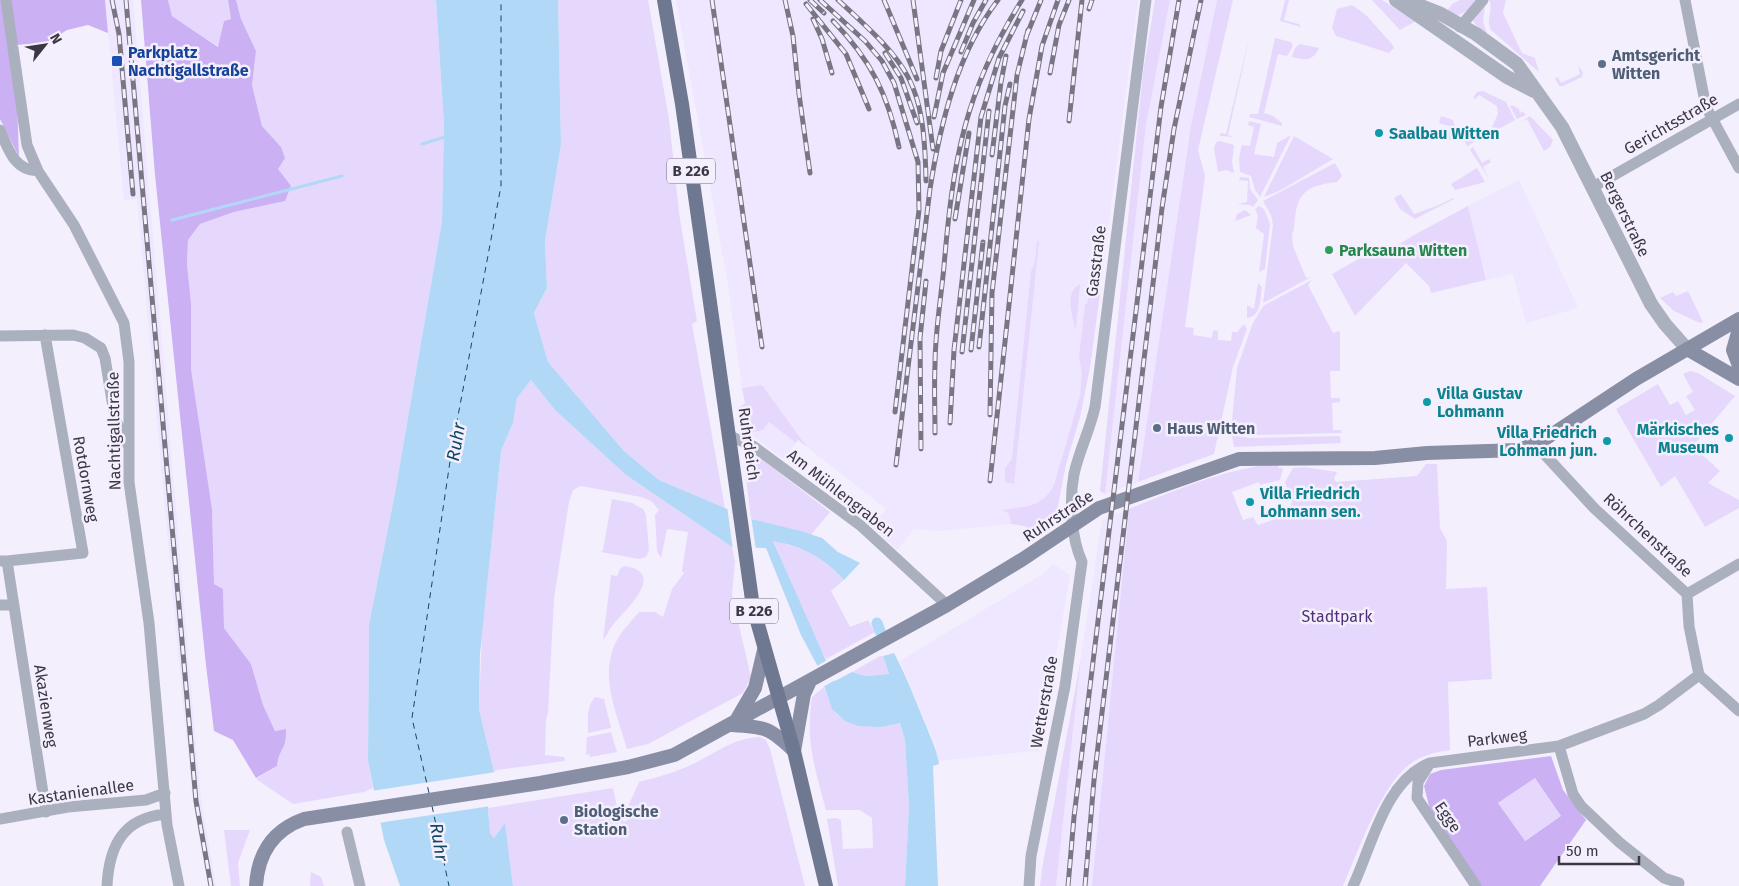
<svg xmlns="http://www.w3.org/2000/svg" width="1739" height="886" font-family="'Fira Sans',sans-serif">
  <rect width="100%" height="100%" fill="#f4effd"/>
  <path fill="#efe6ff" d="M105 0H133L196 745 201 798 216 886H208L193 802 178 654 137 199 124 200Z
    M676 0H1138L1090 367 1080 417 1066 464 1057 511 1009 514 1011 524 938 531 914 529 897 550 872 527 886 509 807 447 762 386 742 388 728 285Z
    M1170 0H1217L1191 126 1138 482 1105 494 1146 125Z
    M1519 180 1578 308 1526 323 1513 274 1486 280 1468 206Z
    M769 422 796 443 783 459 749 433 763 430Z
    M1129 509 1092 886H1056L1081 658 1102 520Z
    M1053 564 1070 575 1039 753 1033 751 939 761 936 747 900 661 1043 574Z"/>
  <path fill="#e6d8fc" d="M168 0H228L231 19 224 21 219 47 172 16Z
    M236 0H436L444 125 442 221 395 493 369 624 368 761 373 788 364 792 293 804 256 779 277 766C279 749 287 750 286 729L275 731 263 705 251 664 224 628 223 589 214 584 212 509 191 369V303L187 264 188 240 200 224 234 212 285 201 278 168 281 147 262 126 252 85 256 51 241 19Z
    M558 0H648L669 119 679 213 697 321 692 324 725 508 659 480 624 451 548 362 534 313 547 288 545 241 561 145Z
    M1155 0H1170L1146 125 1105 494 1100 491 1143 73Z
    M1217 0H1233L1198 150 1205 176 1185 327 1194 328 1193 335 1212 338 1213 330 1218 331V340L1231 341 1232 332H1237L1244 324 1247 329 1233 367 1214 454 1138 482 1191 126Z
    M1285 0H1289L1284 20 1299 24 1301 27 1280 21Z
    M1372 0H1382L1416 21 1400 30Z
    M1460 0H1479L1472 8 1457 16 1447 11 1452 4Z
    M1489 0H1506L1503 13 1522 53 1535 58 1539 72 1491 30C1485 19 1494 11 1489 0Z
    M1352 5 1366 15 1392 44 1394 48 1389 53 1336 36 1332 28 1337 9Z
    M1485 6 1483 22 1487 33 1478 28 1473 21V17Z
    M1251 30 1228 135 1234 137 1220 136V133L1226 134Z
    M1275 38 1291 42 1293 46 1287 56 1278 54 1264 113 1273 116 1282 123V126L1249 117 1250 114H1258Z
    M1300 44 1319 48C1313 62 1304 60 1292 57L1295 48Z
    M1578 66 1583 72 1582 77 1563 86H1559L1555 78 1558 77 1561 83 1580 74Z
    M1483 91 1506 102 1515 120 1467 146 1463 139 1468 128 1483 132 1490 131 1498 114 1497 106 1479 95 1475 99 1473 98 1477 92Z
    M1512 105 1519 109 1520 113 1522 111 1526 115 1517 119 1510 106Z
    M1441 116 1453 120 1457 134 1451 140H1444L1445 130H1449V126L1439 123Z
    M1530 116 1553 140 1550 147 1544 151 1527 119 1519 123Z
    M1249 121 1261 124 1254 154 1274 157 1277 143 1291 135 1260 197 1255 190 1251 176 1240 172 1239 158 1242 145 1250 146 1254 127 1248 125Z
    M1294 136 1333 159 1281 190 1264 197Z
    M1220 141 1234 145 1232 162 1234 173 1226 170 1218 172 1214 148 1216 142Z
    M1473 147 1482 163 1489 159 1491 162 1483 167 1490 180 1470 150Z
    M1335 163 1342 176 1337 182C1302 186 1296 195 1294 230L1292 233 1293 246 1306 278 1311 277 1263 303 1273 225 1271 215 1263 201Z
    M1477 168 1485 182 1455 190 1451 184Z
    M1240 177 1249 178 1250 189 1258 200 1253 207 1250 205 1237 204 1247 202 1248 181 1239 180Z
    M1401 194 1414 214C1428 209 1438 206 1453 198L1454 199 1415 219 1400 209 1394 198Z
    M1259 206 1264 209 1270 224 1265 269 1259 272 1264 234 1256 228 1258 216 1255 209Z
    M1468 206 1486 280 1431 293 1429 286 1406 263 1355 316 1332 274 1369 253 1387 252 1414 235Z
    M1245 210 1251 215 1235 221 1237 214Z
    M1037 241H1039L1014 484 1005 482V468L1012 459 1031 271 1035 262Z
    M1312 280 1308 285 1333 333 1339 331 1340 333V371H1330L1331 398H1340V402L1332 403 1333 430H1341L1342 433 1256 435 1231 431 1237 368 1252 325 1263 306Z
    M1258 283 1262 287C1260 299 1262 316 1247 318V305L1254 309Z
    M1080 284 1076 328H1075C1072 313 1064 294 1080 284Z
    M1688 291 1703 322 1700 323 1674 311 1660 298 1673 292 1676 296Z
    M1100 294 1090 367 1080 417 1066 464 1055 521 1021 542 1030 534 1025 526 1011 524 1009 514 1003 510C1026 506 1042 508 1054 485L1080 396 1082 373 1079 357 1085 304H1087L1089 295Z
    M1690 371 1698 373 1735 396 1693 446 1720 471 1708 483 1739 500V508L1705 527 1675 476 1661 487 1616 409 1658 384 1670 405 1678 401 1686 415 1695 410 1686 396 1693 392 1683 374Z
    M531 380 555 410 626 475 732 547 735 561 732 595 751 677 743 693 648 744 627 749C617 714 598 675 617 640 622 630 632 621 639 612H655L663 617 672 589 684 573 682 571 688 532 667 529 661 558 657 551 655 515 659 510 651 501 641 497 581 486 573 490 569 502 554 598 548 713 546 719 545 755 564 757 565 761 497 770 494 772 479 709 482 632 501 451 513 423 517 398Z
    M762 385 807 447 798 440 796 443 769 422 763 430 749 433 737 409 745 403 742 388Z
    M1232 435 1249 438 1340 436 1341 443 1234 447Z
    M755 457 763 460 830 512 811 535 751 519 745 470 750 460Z
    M1277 464 1279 468H1283L1280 480 1260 485 1259 482 1232 492 1243 520 1253 517 1258 525 1287 515 1292 503 1285 482 1293 468 1304 467 1337 472 1334 478 1336 482 1417 476 1426 464H1437L1440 528 1447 541 1446 589 1487 587 1492 679 1448 682 1450 750C1436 752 1422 755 1410 764 1380 787 1359 850 1343 886H1092L1129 509C1176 490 1226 468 1277 464Z
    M612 499 632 503 643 509 646 515 649 550 646 557 639 559 601 552 603 550Z
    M773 540C809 551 817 553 844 580L831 591 850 627 868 620 875 632 826 659 811 631Z
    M624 566C668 572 626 609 613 625 609 629 607 636 603 640L611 575 617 576 620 569Z
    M880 656H883L889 674 866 676 852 672Z
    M1081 658 1056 886H1040L1042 869Z
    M824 687C835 717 837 721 868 723 879 724 890 725 900 723L905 740 909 806 905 886H838L827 819 836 818 841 820 843 849 873 848 872 818 860 810H826C815 769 805 740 812 697Z
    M595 697 604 699 611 728 588 733C588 720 586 707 595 697Z
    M611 732 617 752 590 757 589 754 586 755 587 737Z
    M760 737 766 740 770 749 805 886H513L505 824 494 838 490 833 488 808 613 788 618 812 624 822 632 817 627 809 639 782C658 777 677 772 695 763 717 752 734 738 760 737Z
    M1535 778 1561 816 1524 841 1498 803Z
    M224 830H250L238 863 240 886H231Z
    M311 872 321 877 324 886H310Z"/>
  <path fill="#cbb0f4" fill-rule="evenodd" d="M0 0H105L108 33 88 25 67 30 47 43 15 45 19 157 0 119Z
    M141 0H168L172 16 218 47 224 21 231 19 228 0H236L241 19 256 51 252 85 262 126 281 147 285 158 278 169 291 186 285 201 234 212 200 224 188 240 187 264 191 303V369L212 509 214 584 223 589 224 628 251 664 263 705 275 731 286 729C287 750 279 748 277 766L256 778 233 740 214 731 206 665 155 175Z
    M1551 756 1563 790 1586 820 1540 886H1481L1430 810 1424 786 1430 774 1441 770ZM1535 778 1561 816 1525 841 1498 803Z"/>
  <path fill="#b1d9f7" d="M436 0H558L561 145 545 241 547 288 534 313 548 362 624 451 659 480 751 519 801 531 822 538 838 552 860 563 844 580C822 557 805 547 773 541L835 681 852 672 866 676 889 674 883 656 894 653C907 677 916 702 927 728 932 741 937 750 939 764L933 766 938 886H905L909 806 905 740 900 723 881 727 858 726 845 721 832 709 817 665 801 635 766 548 732 547 626 475 555 410 531 380 517 398 513 423 501 451 480 654 479 709 494 772 488 808 490 833 494 838 505 823 513 886H400L384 840 368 761 369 624 395 493 442 221 444 125Z"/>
  <path fill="#f4effd" d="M727 506 751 516 756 550H733Z
    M829 659 837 678 844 675 821 688 815 667Z
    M496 772 491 806 378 823 371 791Z"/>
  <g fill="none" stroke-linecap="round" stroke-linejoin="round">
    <path stroke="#b1d9f7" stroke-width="3" d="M422 144 445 137
      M172 220 342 176"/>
    <path stroke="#b1d9f7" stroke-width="11" d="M877 623 880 631"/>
    <path stroke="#124767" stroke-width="1" stroke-dasharray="6 5" stroke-linecap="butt" d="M429 793 412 718 452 448 501 186V0
      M432 806 449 886"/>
    <path stroke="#aab0be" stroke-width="11" d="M6 0 27 145 38 171 74 225 124 323 129 362V482L149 623 167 825 179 886
      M1685 0 1706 107 1739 168
      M1460 27 1483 0
      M0 130C8 149 14 170 38 171
      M1593 187 1739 104
      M0 336 73 335 85 338 101 348 105 358 115 419 128 445
      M730 436 753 446 860 525 947 605
      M1535 444 1594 508 1687 594 1689 626 1699 675 1739 711
      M0 561H7L46 812
      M7 561 83 553 45 335
      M1687 594 1739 564
      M0 605H14
      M1559 746 1573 794 1581 806 1619 842 1664 878 1679 883
      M1430 763 1418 782 1417 798 1476 886
      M0 819 68 807 146 800 165 793
      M347 832 360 886
      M107 886C109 846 123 818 166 814
      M1029 886 1031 856 1065 686 1082 562C1071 537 1069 501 1074 474 1079 451 1090 430 1095 407L1146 0
      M1353 886C1372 846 1385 780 1430 763L1559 746 1644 714 1659 705 1699 675"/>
    <path stroke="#aab0be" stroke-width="14" d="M1396 0 1507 77 1534 91
      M1406 0 1441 14 1476 34 1517 64 1562 127 1651 304 1665 324 1687 349"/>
    <path stroke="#888fa4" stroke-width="14" d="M1739 329 1733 350 1739 366
      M1687 349 1739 379
      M737 719 755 688 764 650
      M731 725C765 727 769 727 794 751
      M794 751 804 694 810 681
      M256 886C258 853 273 830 304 819L540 783 628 767 674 755 947 605 1023 559 1099 508 1239 459 1375 458 1427 453 1519 450 1542 441 1636 379 1739 319"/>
    <path stroke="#6f7891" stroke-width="14" d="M664 0 682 104 753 607 794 751 826 886"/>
    <defs>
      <path id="rail" d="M112 0 119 34 133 194
        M126 0 196 801 211 886
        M712 0 762 347
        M785 0 793 36 799 94 810 173
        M810 0 824 13
        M820 0 865 41 882 61 894 83 918 162 919 210 895 412
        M838 0C910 66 924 80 926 181
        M884 0 917 79
        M913 0 933 149
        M806 4 846 54 869 109
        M1089 9 1092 0
        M813 19 822 39 832 73
        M833 21C871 60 888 95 899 147
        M1026 37 1041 0
        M961 52 973 23 986 0
        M885 53 901 78 917 123
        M1050 73 1059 25 1069 0
        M936 78 941 51 961 0
        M934 117 943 73 974 0
        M1069 121 1082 0
        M992 155 1001 82 1006 56
        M955 219 969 133
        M979 347 1005 106 1010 84
        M971 350 983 242
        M962 352 989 111
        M990 415 992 293 1017 75 1028 30
        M950 423 954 350 981 117 999 58 1023 11
        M935 433C935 410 934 388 935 365 935 332 941 299 944 266 953 161 964 91 1022 0
        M921 449 920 338 926 281
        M896 465 930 189C940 125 957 53 998 0
        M990 481 1029 119 1042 46 1058 0
        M1068 886 1074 817 1161 107 1179 0
        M1085 886 1094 780 1162 208 1174 129 1201 0"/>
    </defs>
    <use href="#rail" stroke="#7a7583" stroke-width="5"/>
    <use href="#rail" stroke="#f4effd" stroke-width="3" stroke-dasharray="9" stroke-linecap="butt"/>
  </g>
  <rect fill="#1a4fb4" stroke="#f4effd" stroke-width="2" x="111" y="55" width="12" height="12" rx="2.5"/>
  <g fill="#5c6f8a" stroke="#f4effd" stroke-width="2">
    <circle cx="1602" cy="64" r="5"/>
    <circle cx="1157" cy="428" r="5"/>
    <circle cx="564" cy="820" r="5"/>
  </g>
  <g fill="#0f9aa8" stroke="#f4effd" stroke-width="2">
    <circle cx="1379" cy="133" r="5"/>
    <circle cx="1427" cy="402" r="5"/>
    <circle cx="1729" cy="438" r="5"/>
    <circle cx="1607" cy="441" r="5"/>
    <circle cx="1250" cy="502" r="5"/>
  </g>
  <circle fill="#2e9e5b" stroke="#f4effd" stroke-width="2" cx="1329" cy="250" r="5"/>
  <g text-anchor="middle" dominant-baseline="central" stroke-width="5" stroke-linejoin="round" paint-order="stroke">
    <g fill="#f4effd" stroke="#736e7c" stroke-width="1">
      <rect x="667" y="158.5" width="48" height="25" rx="4"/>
      <rect x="730" y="598.5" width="48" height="25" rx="4"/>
    </g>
    <g font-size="15" font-weight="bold" fill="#3c3744">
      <text x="691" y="171">B 226</text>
      <text x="754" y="611">B 226</text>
    </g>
    <g font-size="16" font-weight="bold" fill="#164399" stroke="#f4effd" text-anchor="start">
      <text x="128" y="52">Parkplatz<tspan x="128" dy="18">Nachtigallstraße</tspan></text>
    </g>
    <g font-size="16" font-weight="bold" fill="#4e5e75" stroke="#f4effd" text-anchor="start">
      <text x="1612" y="55">Amtsgericht<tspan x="1612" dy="18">Witten</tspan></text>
      <text x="1167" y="428">Haus Witten</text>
      <text x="574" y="811">Biologische<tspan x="574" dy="18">Station</tspan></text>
    </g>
    <g font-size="16" fill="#3c3744" stroke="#f4effd">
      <text transform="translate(1671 124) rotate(-30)">Gerichtsstraße</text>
      <text transform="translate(1625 214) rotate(64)">Bergerstraße</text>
      <text transform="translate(1096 261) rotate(-83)">Gasstraße</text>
      <text transform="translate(114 431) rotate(-91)">Nachtigallstraße</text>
      <text transform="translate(749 444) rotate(82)">Ruhrdeich</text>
      <text transform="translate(86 479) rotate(80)">Rotdornweg</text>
      <text transform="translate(841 493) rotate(38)">Am Mühlengraben</text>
      <text transform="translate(1058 516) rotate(-33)">Ruhrstraße</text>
      <text transform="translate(1648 535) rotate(43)">Röhrchenstraße</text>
      <text transform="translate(1044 702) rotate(-80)">Wetterstraße</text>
      <text transform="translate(46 706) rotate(81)">Akazienweg</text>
      <text transform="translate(1497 738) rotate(-7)">Parkweg</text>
      <text transform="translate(81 792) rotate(-8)">Kastanienallee</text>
      <text transform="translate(1448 817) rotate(55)">Egge</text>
    </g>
    <g font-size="16" font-weight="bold" fill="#0d838f" stroke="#f4effd" text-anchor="start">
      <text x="1389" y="133">Saalbau Witten</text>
      <text x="1437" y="393">Villa Gustav<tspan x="1437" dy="18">Lohmann</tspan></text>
      <text x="1719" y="429" text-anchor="end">Märkisches<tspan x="1719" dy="18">Museum</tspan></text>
      <text x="1597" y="432" text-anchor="end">Villa Friedrich<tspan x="1597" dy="18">Lohmann jun.</tspan></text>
      <text x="1260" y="493">Villa Friedrich<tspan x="1260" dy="18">Lohmann sen.</tspan></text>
    </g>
    <g font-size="16" font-weight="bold" fill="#27864d" stroke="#f4effd" text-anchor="start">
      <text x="1339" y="250">Parksauna Witten</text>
    </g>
    <g font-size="16" fill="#532e7c" stroke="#f4effd">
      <text x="1337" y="616">Stadtpark</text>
    </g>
    <g font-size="18" font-style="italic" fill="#124767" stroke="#f4effd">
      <text transform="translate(456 442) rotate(-80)">Ruhr</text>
      <text transform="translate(439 842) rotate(81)">Ruhr</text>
    </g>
  </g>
  <g transform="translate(45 45) rotate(60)" stroke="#f4effd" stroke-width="4" paint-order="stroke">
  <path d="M0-4L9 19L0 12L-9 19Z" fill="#3c3744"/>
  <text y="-8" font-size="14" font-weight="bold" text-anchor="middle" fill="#3c3744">N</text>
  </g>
  <path d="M1559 856v8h80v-8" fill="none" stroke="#3c3744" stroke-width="2.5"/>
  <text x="1566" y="856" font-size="15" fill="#3c3744" stroke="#f4effd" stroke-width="4" paint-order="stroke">50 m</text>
</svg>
